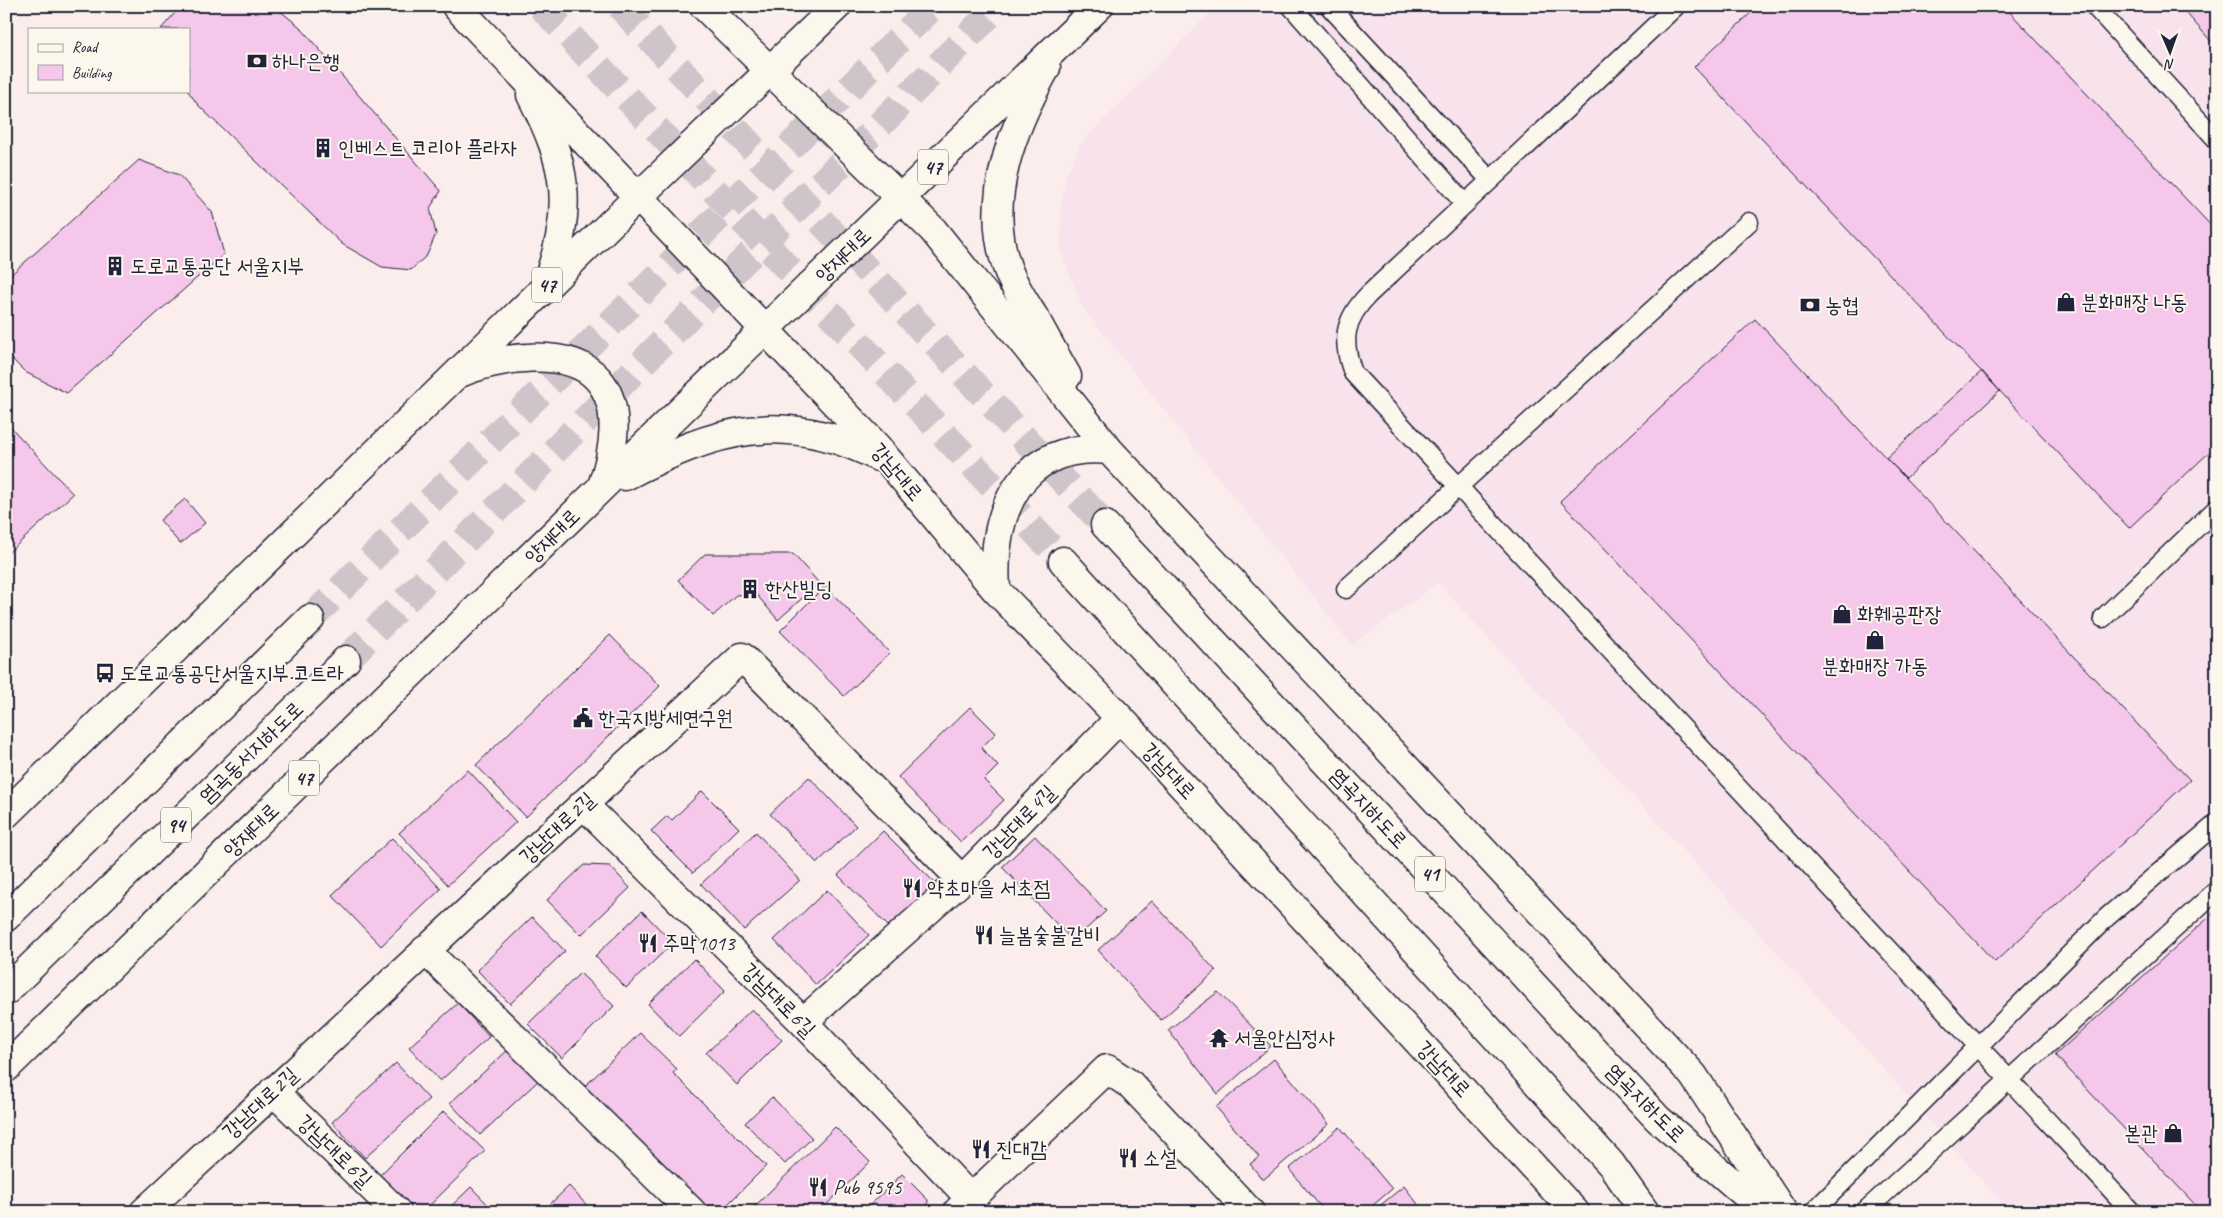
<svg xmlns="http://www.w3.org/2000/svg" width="2223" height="1218" font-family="Caveat,'Poor Story',sans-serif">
  <rect width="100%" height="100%" fill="#faedec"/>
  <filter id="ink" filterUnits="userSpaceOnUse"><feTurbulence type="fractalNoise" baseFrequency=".02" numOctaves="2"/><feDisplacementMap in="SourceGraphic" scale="10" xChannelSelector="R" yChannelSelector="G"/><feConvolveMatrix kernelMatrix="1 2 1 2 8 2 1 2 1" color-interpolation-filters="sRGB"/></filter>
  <g filter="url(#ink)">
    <path fill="#f8e2ec" d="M1217 6H2217V1212H2010L1885 1070 1438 583 1352 645 1083 308 1061 251V204L1067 174 1082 142Z"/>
    <path fill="#f5c7eb" stroke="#22223b" d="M181 6H274L300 27 441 191 430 208 436 234 427 255 411 270 382 267 342 244 198 105 188 91 189 29H161Z
      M1758 6H2004L2217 232V445L2129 528 1694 67Z
      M2180 6H2217V48Z
      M139 160 179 175 212 212 224 254 67 393 25 372 6 353V279Z
      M1755 319 2190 780 1995 962 1560 501Z
      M1982 371 2000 391 1906 478 1886 458Z
      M6 422 73 494 6 555Z
      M185 499 205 523 180 544 160 520Z
      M705 554H793L819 583 778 620 756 594 736 595 713 616 678 580Z
      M825 586 890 653 844 696 780 631Z
      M610 635 660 686 526 817 476 765Z
      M970 707 996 733 981 748 998 766 984 780 1004 800 961 842 898 777Z
      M468 770 516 822 448 885 399 833Z
      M809 777 856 826 817 863 770 814Z
      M702 791 739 828 693 873 651 831 667 816 672 820Z
      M883 831 935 883 890 928 838 875Z
      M756 832 800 880 744 930 701 884Z
      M1035 836 1106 911 1073 941 1002 867Z
      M392 838 441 889 381 946 332 895Z
      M584 865 610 866 630 888 581 935 547 900Z
      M827 890 869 935 816 985 774 940Z
      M1152 901 1216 971 1161 1020 1098 950Z
      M2217 910V1212H2202L2055 1055Z
      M642 911 673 943 626 988 595 956Z
      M532 917 565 951 510 1004 477 970Z
      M694 959 725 991 679 1036 648 1004Z
      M580 973 614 1006 562 1058 528 1024Z
      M1218 992 1271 1046 1218 1094 1168 1030Z
      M458 1003 489 1037 440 1081 409 1047Z
      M752 1009 782 1040 737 1085 706 1053Z
      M640 1033 677 1069 673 1073 766 1166 720 1212H709L585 1086Z
      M509 1049 539 1080 480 1135 450 1103Z
      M1274 1059 1329 1124 1263 1180 1250 1164 1259 1157 1216 1107Z
      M396 1063 429 1099 365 1158 332 1122Z
      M772 1097 812 1138 785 1164 745 1123Z
      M444 1111 485 1151 423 1212H412L378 1177Z
      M835 1127 870 1162 819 1212H749Z
      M1340 1127 1392 1189 1365 1212H1325L1289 1169Z
      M902 1174 928 1200 927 1212H863Z
      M569 1186 593 1212H542Z
      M1404 1186 1424 1212H1372Z
      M471 1187 495 1212H445Z"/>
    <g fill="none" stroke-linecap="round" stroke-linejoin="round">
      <path stroke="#cfc4c9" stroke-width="28" stroke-dasharray="28 14" stroke-linecap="butt" d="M541 6 1063 561
        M620 6 1105 525"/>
      <path stroke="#cfc4c9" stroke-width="28" stroke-dasharray="28 14" stroke-linecap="butt" d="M310 619 933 6
        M346 660 998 6"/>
      <defs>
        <path id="service" d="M1291 6 1465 204
          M1329 6 1490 180
          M1676 6 1368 295C1344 320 1341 340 1353 373L2132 1212
          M2094 6 2217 140
          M1346 589 1749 222
          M2103 618 2217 508
          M1813 1212 2107 917 2217 823
          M1864 1212 2217 890"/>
        <path id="minor" d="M583 804 803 1022 971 1199
          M425 950 692 1212
          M803 1022 962 880 1120 718
          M273 1091 397 1212
          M958 1211 1107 1069 1131 1085 1250 1212
          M144 1212 742 657 962 880"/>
        <path id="primary" d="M456 6 876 446 996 590 1120 718 1575 1212
          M704 6 933 230 1109 450 1693 1075 1783 1212
          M1046 68C1013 127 983 199 1007 267 1013 285 1024 301 1034 317 1045 337 1056 357 1067 376
          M531 95C568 167 574 206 547 283
          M460 373C496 357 569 346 598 379 623 407 613 455 602 486
          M625 476C714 430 783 408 878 457
          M1105 525 1658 1119 1766 1212
          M1063 561 1611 1164 1645 1212
          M996 590C991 513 1019 441 1109 450
          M6 814 639 196 837 6
          M6 1068 601 488 1099 6"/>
        <path id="trunk" d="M6 917 310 619
          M6 991 346 660"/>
      </defs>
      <use href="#service" stroke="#22223b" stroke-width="21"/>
      <use href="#minor" stroke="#22223b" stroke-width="31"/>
      <use href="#primary" stroke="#22223b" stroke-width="31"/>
      <use href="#trunk" stroke="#22223b" stroke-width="31"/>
      <use href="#service" stroke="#fbf7ec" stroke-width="18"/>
      <use href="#minor" stroke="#fbf7ec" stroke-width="28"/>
      <use href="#primary" stroke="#fbf7ec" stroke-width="28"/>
      <use href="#trunk" stroke="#fbf7ec" stroke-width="28"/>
    </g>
  </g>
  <defs>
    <symbol id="bank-bare" viewBox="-9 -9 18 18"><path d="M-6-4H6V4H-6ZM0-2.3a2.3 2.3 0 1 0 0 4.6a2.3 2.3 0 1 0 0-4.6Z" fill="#22223b" stroke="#fbf7ec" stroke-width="2.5" paint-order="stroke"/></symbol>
    <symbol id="building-bare" viewBox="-9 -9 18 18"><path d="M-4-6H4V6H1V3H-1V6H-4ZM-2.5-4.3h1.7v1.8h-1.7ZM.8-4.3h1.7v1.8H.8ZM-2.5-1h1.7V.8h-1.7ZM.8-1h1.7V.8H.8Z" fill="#22223b" stroke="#fbf7ec" stroke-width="2.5" paint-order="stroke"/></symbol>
    <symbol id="shop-bare" viewBox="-9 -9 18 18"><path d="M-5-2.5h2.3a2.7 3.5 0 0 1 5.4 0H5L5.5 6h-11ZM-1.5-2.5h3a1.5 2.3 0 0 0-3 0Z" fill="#22223b" stroke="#fbf7ec" stroke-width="2.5" paint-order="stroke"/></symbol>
    <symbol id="bus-bare" viewBox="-9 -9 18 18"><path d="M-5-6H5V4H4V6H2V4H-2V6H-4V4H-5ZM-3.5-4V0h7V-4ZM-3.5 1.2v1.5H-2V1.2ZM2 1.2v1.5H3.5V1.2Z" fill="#22223b" stroke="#fbf7ec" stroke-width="2.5" paint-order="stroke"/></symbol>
    <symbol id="civic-bare" viewBox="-9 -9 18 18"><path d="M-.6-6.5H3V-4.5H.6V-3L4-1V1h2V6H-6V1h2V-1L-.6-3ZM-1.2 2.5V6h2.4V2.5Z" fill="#22223b" stroke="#fbf7ec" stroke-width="2.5" paint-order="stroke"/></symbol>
    <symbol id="restaurant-bare" viewBox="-9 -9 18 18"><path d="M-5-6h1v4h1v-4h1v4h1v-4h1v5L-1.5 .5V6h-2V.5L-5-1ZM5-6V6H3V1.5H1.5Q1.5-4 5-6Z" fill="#22223b" stroke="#fbf7ec" stroke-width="2.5" paint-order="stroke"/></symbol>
    <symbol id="temple-bare" viewBox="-9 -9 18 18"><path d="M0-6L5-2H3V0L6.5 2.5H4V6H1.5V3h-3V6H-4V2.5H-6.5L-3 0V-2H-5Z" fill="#22223b" stroke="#fbf7ec" stroke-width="2.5" paint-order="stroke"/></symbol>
  </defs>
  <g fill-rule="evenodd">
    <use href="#bank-bare" x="243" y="47" width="28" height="28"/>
    <use href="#building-bare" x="309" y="134" width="28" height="28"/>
    <use href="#building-bare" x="101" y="252" width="28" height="28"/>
    <use href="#shop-bare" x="2052" y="288" width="28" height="28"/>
    <use href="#bank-bare" x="1796" y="291" width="28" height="28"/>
    <use href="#building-bare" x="736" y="575" width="28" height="28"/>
    <use href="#shop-bare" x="1828" y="600" width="28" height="28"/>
    <use href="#shop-bare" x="1861" y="626" width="28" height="28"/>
    <use href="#bus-bare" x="91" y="659" width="28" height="28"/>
    <use href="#civic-bare" x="569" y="704" width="28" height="28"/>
    <use href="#restaurant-bare" x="898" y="874" width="28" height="28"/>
    <use href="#restaurant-bare" x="970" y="921" width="28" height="28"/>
    <use href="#restaurant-bare" x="634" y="929" width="28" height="28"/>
    <use href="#temple-bare" x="1205" y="1024" width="28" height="28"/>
    <use href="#shop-bare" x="2159" y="1119" width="28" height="28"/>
    <use href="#restaurant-bare" x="967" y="1135" width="28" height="28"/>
    <use href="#restaurant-bare" x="1114" y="1144" width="28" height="28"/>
    <use href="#restaurant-bare" x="804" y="1173" width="28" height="28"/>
  </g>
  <g text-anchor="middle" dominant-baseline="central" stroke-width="4" stroke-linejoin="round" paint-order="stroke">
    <g fill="#fbf7ec" stroke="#636270" stroke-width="1">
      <rect x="918" y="149.5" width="30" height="35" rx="4"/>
      <rect x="532" y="267.5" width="30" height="35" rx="4"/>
      <rect x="289" y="760.5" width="30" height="35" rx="4"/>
      <rect x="161" y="807.5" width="30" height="35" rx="4"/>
      <rect x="1415" y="856.5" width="30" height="35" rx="4"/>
    </g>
    <g font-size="20" font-weight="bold" fill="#22223b">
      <text x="933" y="167">47</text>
      <text x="547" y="285">47</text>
      <text x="304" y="778">47</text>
      <text x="176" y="825">94</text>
      <text x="1430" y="874">41</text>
    </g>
    <g font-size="21" fill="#22223b" stroke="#fbf7ec" text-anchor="start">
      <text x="272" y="61">하나은행</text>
      <text x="338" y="148">인베스트 코리아 플라자</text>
      <text x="130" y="266">도로교통공단 서울지부</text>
      <text x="2081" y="302">분화매장 나동</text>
      <text x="1825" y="305">농협</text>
      <text x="765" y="589">한산빌딩</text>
      <text x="1857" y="614">화훼공판장</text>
      <text x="1875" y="666" text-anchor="middle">분화매장 가동</text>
      <text x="120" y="673">도로교통공단서울지부.코트라</text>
      <text x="598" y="718">한국지방세연구원</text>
      <text x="927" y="888">약초마을 서초점</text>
      <text x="999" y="935">늘봄숯불갈비</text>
      <text x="663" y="943">주막1013</text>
      <text x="1234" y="1038">서울안심정사</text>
      <text x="2158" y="1133" text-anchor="end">본관</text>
      <text x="996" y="1149">진대감</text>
      <text x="1143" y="1158">소설</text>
      <text x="833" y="1187">Pub 9595</text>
    </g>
    <g font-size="21" fill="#22223b" stroke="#fbf7ec">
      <text transform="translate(843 255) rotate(-44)">양재대로</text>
      <text transform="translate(897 472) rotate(50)">강남대로</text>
      <text transform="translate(552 536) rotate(-45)">양재대로</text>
      <text transform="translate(251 752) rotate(-44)">염곡동서지하도로</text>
      <text transform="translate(1169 771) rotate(47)">강남대로</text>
      <text transform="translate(1369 808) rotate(47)">염곡지하도로</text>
      <text transform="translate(1019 822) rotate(-46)">강남대로4길</text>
      <text transform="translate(557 828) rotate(-43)">강남대로2길</text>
      <text transform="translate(251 830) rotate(-44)">양재대로</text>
      <text transform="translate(779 1000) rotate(45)">강남대로6길</text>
      <text transform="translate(1444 1069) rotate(47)">강남대로</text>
      <text transform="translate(260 1103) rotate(-43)">강남대로2길</text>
      <text transform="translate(1646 1103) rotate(45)">염곡지하도로</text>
      <text transform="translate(335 1151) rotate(44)">강남대로6길</text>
    </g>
  </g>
  <rect width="2223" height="1218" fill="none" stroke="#fbf7ec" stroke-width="25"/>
  <rect x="12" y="12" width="2198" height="1193" fill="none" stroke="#22223b" stroke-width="2" filter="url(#ink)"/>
  <rect x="28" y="28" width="162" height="65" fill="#fbf7ec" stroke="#a4a2a5"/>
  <rect x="38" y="44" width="25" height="8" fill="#fbf7ec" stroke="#a4a2a5"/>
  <text x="72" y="52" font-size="15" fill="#22223b">Road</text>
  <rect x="38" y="65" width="25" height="15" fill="#f5c7eb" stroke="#a4a2a5"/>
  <text x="72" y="78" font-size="15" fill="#22223b">Building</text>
  <g transform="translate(2170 52) rotate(178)" stroke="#fbf7ec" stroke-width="4" paint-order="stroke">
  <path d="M0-4L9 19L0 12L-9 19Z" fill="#22223b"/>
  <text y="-8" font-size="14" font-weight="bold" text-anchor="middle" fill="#22223b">N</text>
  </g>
</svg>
